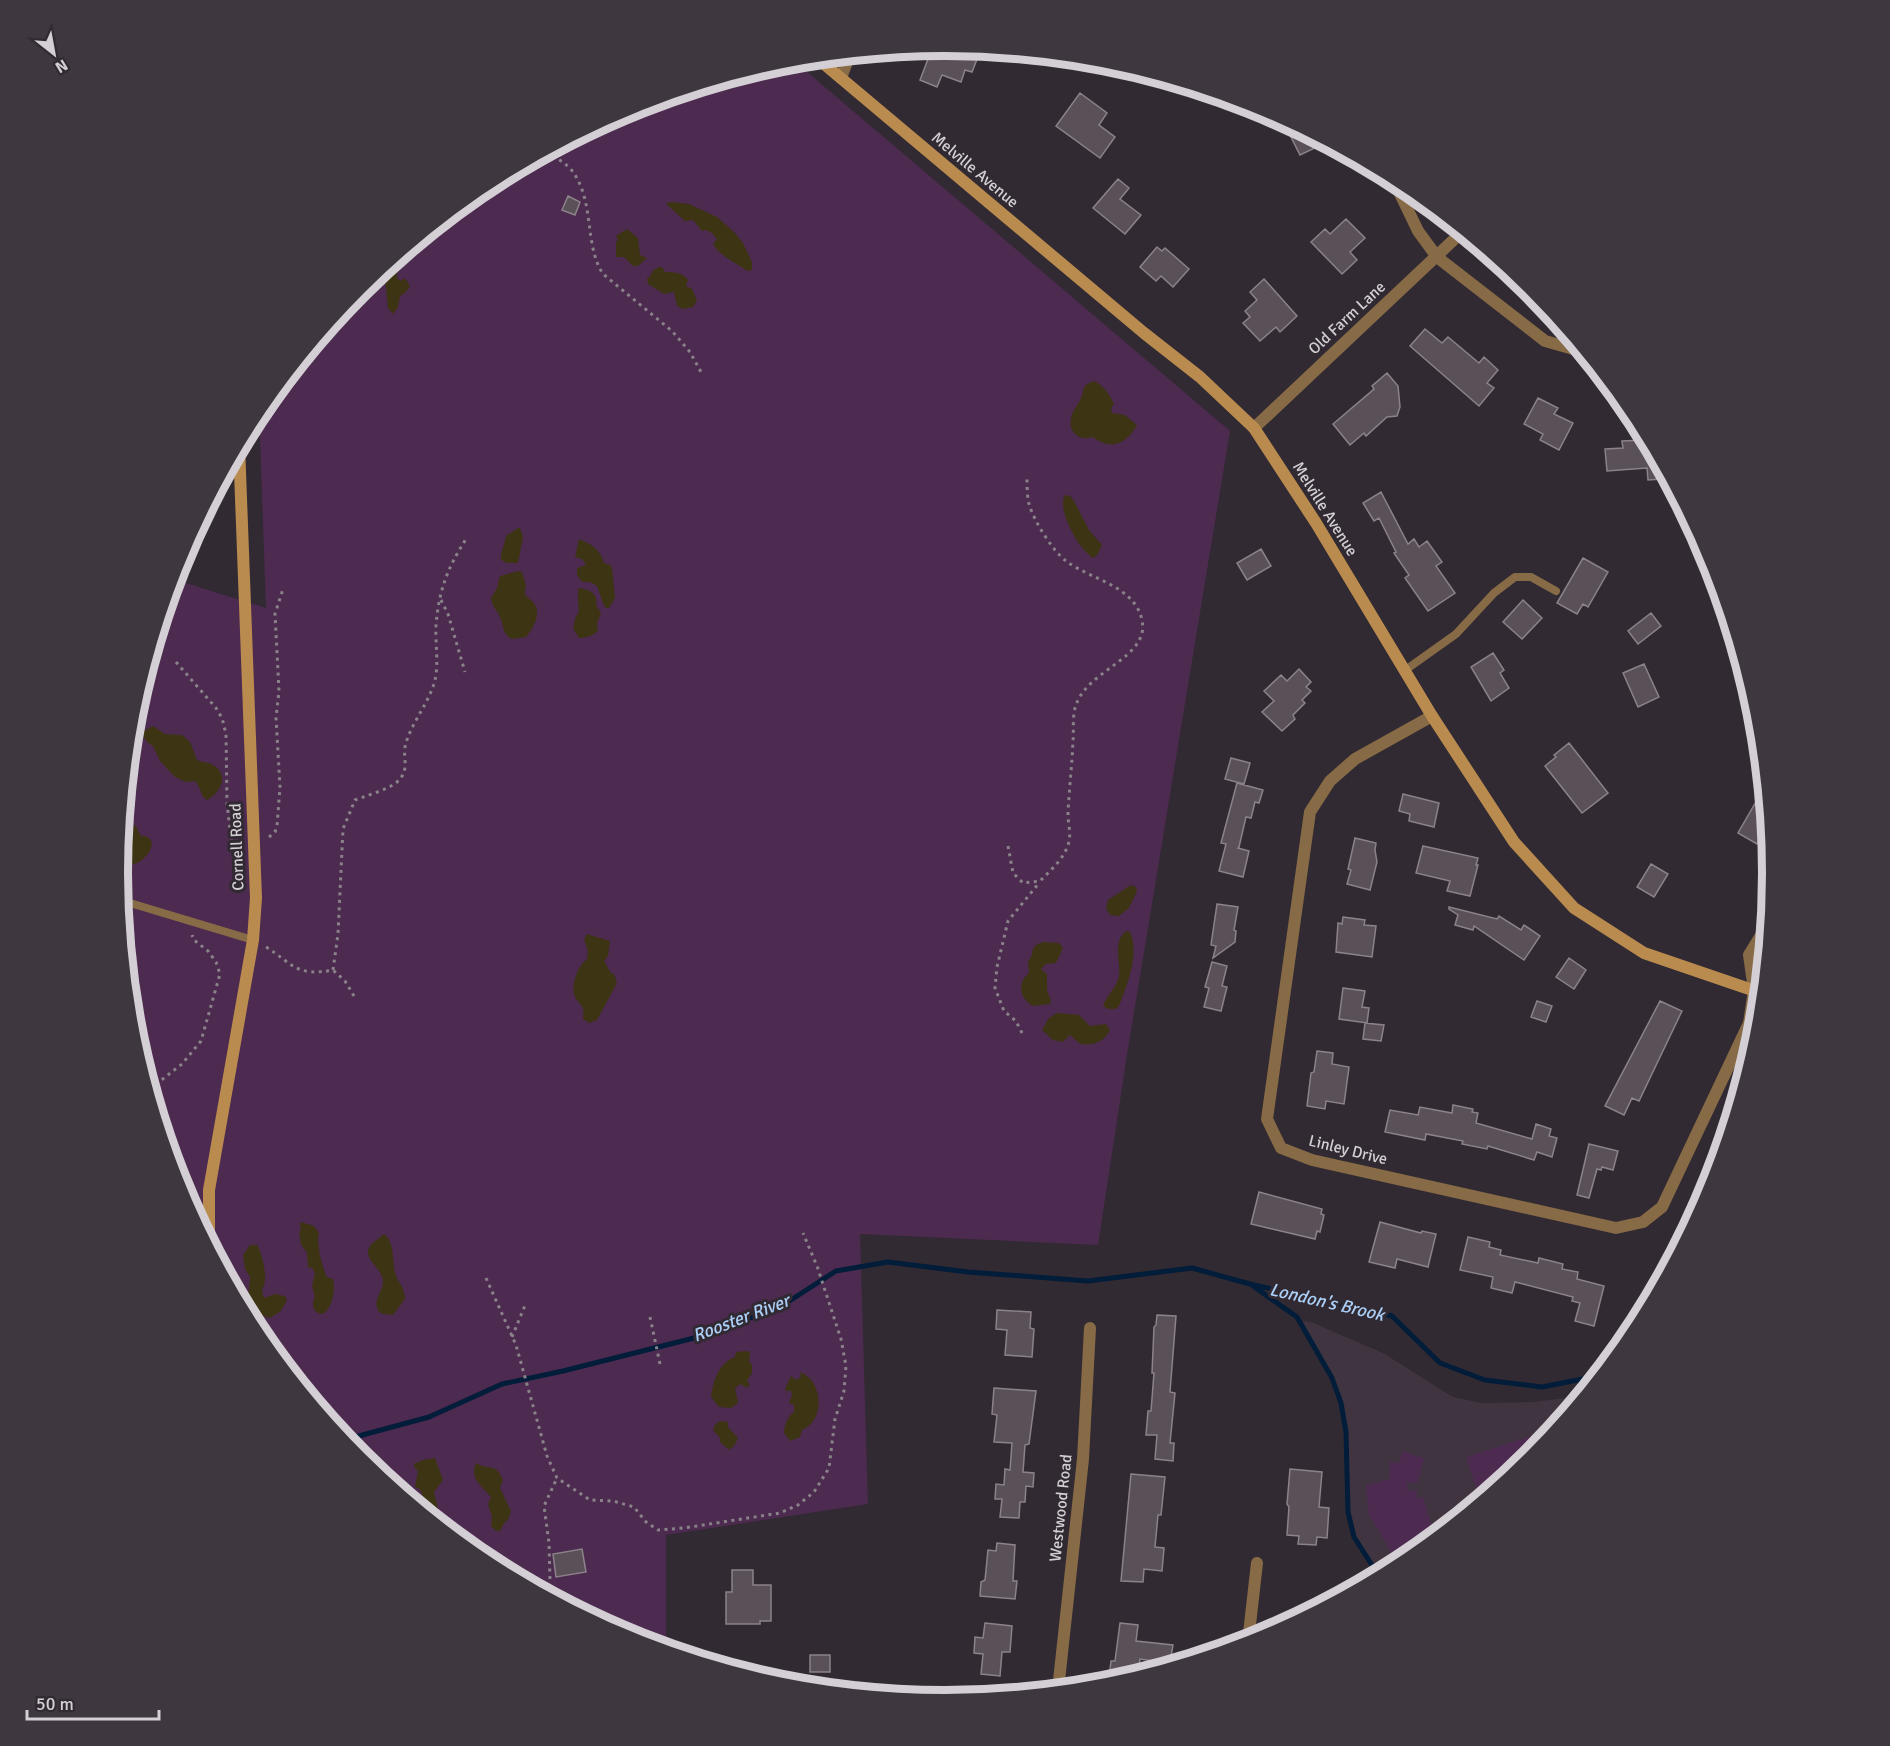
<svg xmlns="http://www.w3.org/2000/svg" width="1890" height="1746" font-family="Signika,sans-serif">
  <rect width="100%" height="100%" fill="#312a32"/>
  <path fill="#3f3440" d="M1301 1321 1311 1322 1383 1353 1453 1397 1482 1403 1533 1402 1582 1396 1530 1459 1405 1562 1379 1575 1356 1536 1350 1512 1347 1432 1343 1403 1334 1379Z"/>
  <path fill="#4d2a50" d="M793 60 1230 431 1127 1055 1098 1245 860 1234 868 1504 666 1535V1650L628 1638 607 1627V1622L600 1623 485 1561 359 1458 256 1333 180 1190 133 1034 117 873 133 711 173 579 266 608 259 410 360 287 485 184 628 108 784 61Z
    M1555 1428 1530 1459 1480 1500 1466 1457Z
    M1402 1451 1424 1458 1418 1483H1407V1490H1417V1498L1423 1497 1435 1537 1399 1565 1369 1515 1366 1485 1390 1479V1462L1399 1463Z"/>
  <path fill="#3d3414" d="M673 202 689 204 717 217 734 232 743 243 752 262V270L748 271C737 264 719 255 713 244L717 239 712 233 706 230 702 231 693 220 685 221C681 217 668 206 666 203Z
    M627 229 638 238 640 255 647 258 638 266H633L624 257H616V242L618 240 616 236Z
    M398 256 400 266 397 271V278L401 281 405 278 410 286 406 292 400 296 398 307 393 314 388 308 384 267Z
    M659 267H662L665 272C673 272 683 272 688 280L686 286 692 289 697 300 693 307 683 309 677 306 674 292 664 294 648 284 647 277H650L653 270Z
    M1094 381C1103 385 1110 395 1114 404L1111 408 1112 413 1125 415 1137 425C1127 444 1110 451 1093 437 1083 440 1075 437 1071 428 1069 413 1075 411 1080 400 1086 389 1079 387 1094 381Z
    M1065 495 1070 496 1074 501 1089 530 1102 545 1097 555 1093 558C1079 550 1056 509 1065 495Z
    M518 528H520L523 537 518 563H507L501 560C500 552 505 545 506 536Z
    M579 539C591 544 601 550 604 563L610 565 612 568 615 598 609 608H606L604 606 597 586 590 582H582L577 575V568L586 565 582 559 575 557Z
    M518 571 522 572 526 585C526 587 524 593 525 594 526 597 530 599 532 601 543 611 534 628 526 637L512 639C502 634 504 626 500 617 497 610 492 607 491 598L497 588 500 576Z
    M579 588C589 589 599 594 596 605L601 613 597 623 598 631C592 636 587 638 579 638L573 628 576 615H578C580 606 576 597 579 588Z
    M153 726 165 734 182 735 190 742 197 760C203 763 211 762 216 767 229 777 219 794 207 800 200 796 201 787 195 781L186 782 175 777 160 761 153 746 148 743 142 735 144 731Z
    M129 824 136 826 141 836C167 836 140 876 118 862L121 829Z
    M1131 885 1136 887 1137 891 1129 908 1119 916 1110 915 1106 908 1108 900Z
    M1126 931 1130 932C1140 953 1127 986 1119 1006L1116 1009H1108L1103 1006C1106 996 1117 987 1119 976 1121 962 1112 943 1126 931Z
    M587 934 610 941 608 956 604 961 611 973 614 974 617 983 597 1020 589 1023 583 1019C583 1016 584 1012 583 1009 582 1005 577 1001 575 997 570 986 578 965 587 959L588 951 584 939Z
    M1043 942 1059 943 1063 948 1056 963 1046 964 1041 969 1047 974V990L1051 1001 1050 1004 1033 1006C1019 998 1017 983 1029 973L1028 961C1036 954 1027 947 1043 942Z
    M1057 1013 1079 1015 1090 1026 1106 1024 1110 1030C1104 1042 1093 1046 1080 1044L1070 1035 1063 1042 1053 1040 1042 1030 1049 1018Z
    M301 1222 314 1226 319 1233C316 1243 322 1267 327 1277L333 1279C336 1289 332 1309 323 1314L318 1313C312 1310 312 1302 315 1297L312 1286 315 1273 312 1268 308 1267 307 1253 301 1245 299 1232 301 1230 300 1223Z
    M384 1234C395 1242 392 1260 395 1272 398 1284 404 1285 405 1299L393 1315C386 1314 378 1315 377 1307 374 1298 384 1290 383 1280 381 1268 367 1262 368 1251 369 1243 379 1239 384 1234Z
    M250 1245H257C261 1250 266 1271 265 1279 265 1288 260 1287 264 1298L275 1294 285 1296 287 1300 281 1311 270 1318 257 1314 254 1303 248 1297 250 1277 245 1269 243 1255Z
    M747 1351 750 1352 749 1363 752 1364V1373L747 1381 750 1385 746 1388 741 1384 735 1388 738 1403 731 1408 719 1407 711 1397C713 1381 719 1363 735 1357L736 1352Z
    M800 1372C823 1380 826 1420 802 1430L800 1437 790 1441 784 1433C784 1425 788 1416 794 1412V1405L789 1403 792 1395 791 1391H786L785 1389 791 1376 796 1380 801 1377Z
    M720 1421 728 1422V1427L738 1438 734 1446 729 1450 720 1442V1438L713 1430 715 1425Z
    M435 1458 443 1480 434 1492 438 1509 431 1511 426 1507 420 1489 415 1487 418 1471 414 1467V1464L423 1460Z
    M476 1463C489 1471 496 1462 503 1480L500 1488 511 1511 508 1520 505 1522 500 1531H496L491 1526 492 1517 488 1504 491 1497C482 1486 469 1479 476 1463Z"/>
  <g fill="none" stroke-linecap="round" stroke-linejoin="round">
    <path stroke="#011d3a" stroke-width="5" d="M1253 1286 1297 1317 1332 1378 1341 1403 1346 1432 1348 1512 1354 1537 1379 1576
      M344 1440 429 1417 502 1384 563 1371 702 1336 780 1307 836 1271 888 1262 968 1272 1088 1281 1192 1268 1250 1284 1392 1316 1440 1363 1485 1380 1542 1387 1598 1376"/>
  </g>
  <path fill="#5a5158" stroke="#8c8289" stroke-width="1.5" d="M945 45 981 49 972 72 965 70 961 82 942 75 937 87 920 80 933 46Z
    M1080 93 1107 113 1099 125 1115 137 1100 158 1056 126Z
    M1282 119 1314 136 1319 146 1300 155Z
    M1118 179 1129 188 1120 199 1141 215 1125 234 1093 208Z
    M568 196 580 202 575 215 562 210Z
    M1346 219 1365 238 1350 252 1357 260 1342 274 1311 242 1325 229 1330 234Z
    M1157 247 1162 251 1165 248 1189 269 1173 287 1161 276 1156 281 1140 267Z
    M1264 279 1297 316 1280 332 1276 327 1260 341 1243 323 1250 317 1245 311 1257 300 1250 292Z
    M1425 329 1442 343 1448 337 1479 363 1484 357 1498 370 1487 383 1494 388 1479 406 1410 346Z
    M1387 373 1398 386 1400 407 1397 416 1387 417 1366 436 1364 433 1350 445 1333 424 1374 389 1372 386Z
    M1538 398 1558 408 1554 414 1573 423 1559 450 1540 440 1543 434 1524 424Z
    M1644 433 1662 467V479L1648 480 1647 468 1607 471 1605 449 1623 448 1622 441 1645 440Z
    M1381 492 1408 544 1414 539 1419 547 1427 541 1442 562 1436 566 1455 593 1428 611 1405 578 1409 575 1394 553 1396 552 1379 518 1374 521 1363 503Z
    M1261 549 1271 566 1247 580 1237 563Z
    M1583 558 1608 572 1588 607 1583 604 1577 614 1557 603Z
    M1523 600 1542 618 1522 639 1503 622Z
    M1651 613 1661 626 1638 644 1628 631Z
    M1493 653 1504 670 1500 673 1509 688 1491 701 1471 667Z
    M1644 664 1659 697 1638 707 1623 673Z
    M1299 669 1311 682 1306 687 1311 691 1302 700 1305 703 1293 715 1295 719 1282 731 1262 712 1274 701 1264 691 1281 675 1287 681Z
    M1569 743 1608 793 1582 813 1545 766 1556 757 1554 755Z
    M1231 758 1250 763 1244 784 1225 779Z
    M1237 783 1263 790 1259 803 1255 802 1251 818 1246 817 1239 847 1238 848 1249 851 1243 877 1219 871 1226 844 1221 843Z
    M1403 794 1439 803 1434 827 1409 821 1410 814 1399 811Z
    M1757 800 1766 806 1768 825 1757 844 1738 833Z
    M1355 838 1376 843 1375 850 1377 862 1370 890 1347 884 1351 870 1348 869Z
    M1423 846 1478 858 1476 865H1478L1470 896 1447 891 1450 881 1416 873Z
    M1651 864 1668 874 1654 897 1637 887Z
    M1217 904 1238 907 1234 930 1236 931 1235 942 1213 958 1216 946 1211 945Z
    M1449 907 1497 919 1499 916 1521 930 1524 925 1540 936 1524 960 1474 926 1473 930 1455 925 1458 915 1449 909Z
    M1343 917 1365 920 1364 925 1376 926 1372 957 1336 952 1338 923 1342 924Z
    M1569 958 1586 970 1574 989 1556 977Z
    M1212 962 1227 966 1222 986 1227 987 1221 1011 1204 1007 1209 988 1205 987Z
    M1343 988 1365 991 1362 1007 1369 1008 1367 1023 1339 1019Z
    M1537 1001 1552 1006 1546 1022 1531 1017Z
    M1660 1001 1682 1011 1639 1101 1632 1098 1624 1115 1605 1106Z
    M1365 1023 1384 1025 1381 1041 1363 1039Z
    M1317 1051 1333 1053 1332 1064 1349 1067 1344 1104 1326 1101 1325 1109 1307 1106 1311 1073 1314 1072Z
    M1453 1105 1473 1109 1472 1112 1478 1113 1476 1123 1532 1139 1536 1124 1551 1129 1549 1136 1557 1138 1552 1157 1537 1152 1534 1160 1488 1146 1487 1149 1462 1144 1463 1141 1426 1134 1425 1140 1385 1132 1390 1110 1418 1115 1420 1107 1452 1113Z
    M1589 1144 1618 1151 1613 1170 1602 1167 1601 1170 1597 1169 1589 1198 1577 1195Z
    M1259 1192 1322 1209 1321 1214 1324 1215 1320 1232 1317 1231 1315 1239 1251 1224Z
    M1380 1222 1421 1233 1422 1231 1436 1234 1428 1267 1397 1259 1395 1268 1369 1262Z
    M1468 1237 1490 1242 1489 1247 1501 1250 1500 1255 1538 1263 1539 1258 1563 1264 1562 1269 1578 1272 1577 1279 1604 1286 1594 1326 1575 1321 1580 1303 1572 1301 1573 1297 1515 1282 1512 1293 1491 1288 1493 1277 1460 1270Z
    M997 1310 1031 1312 1030 1328 1034 1329 1032 1357 1005 1355 1007 1330 996 1329Z
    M1157 1315 1176 1316 1170 1392 1175 1393 1170 1443H1174L1173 1461 1155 1459 1157 1435H1146L1148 1411H1151L1154 1373H1152L1154 1327 1156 1325Z
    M994 1388 1036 1391 1029 1444 1025 1445 1023 1472 1034 1473 1033 1487 1026 1486 1025 1502H1020L1019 1518 1000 1517 1002 1499H995L996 1484 1004 1485 1005 1469 1010 1470 1012 1443 994 1442 997 1415 992 1414Z
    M1290 1469 1322 1472 1319 1507 1329 1508 1327 1538 1317 1537 1316 1545 1298 1544 1299 1536 1287 1535 1289 1507 1287 1504Z
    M1131 1474 1165 1477 1161 1515H1158L1155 1547 1164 1548 1162 1571 1144 1569 1143 1582 1121 1581Z
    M997 1543 1015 1545 1013 1581H1017L1015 1599 980 1596 981 1582 985 1580 988 1550 996 1551Z
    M582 1549 586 1572 556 1577 553 1554Z
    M732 1570H753V1585H771V1621H760V1624H726V1592H732Z
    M985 1623 1012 1626 1010 1652H1002L1000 1676 981 1674 983 1654 974 1653 975 1637 983 1638Z
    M1120 1623 1138 1625 1136 1641 1173 1645 1170 1663 1140 1659 1138 1675 1125 1679 1109 1678 1111 1661H1115Z
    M810 1655H830V1672H810Z"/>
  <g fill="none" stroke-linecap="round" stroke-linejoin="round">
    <path stroke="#898389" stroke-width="3" stroke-dasharray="3 4.5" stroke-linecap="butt" d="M547 151C555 158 567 163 573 172 595 203 584 245 603 274L672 331 690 352 701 372
      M441 600 448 614 465 672
      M176 662 216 708 222 718 226 734 227 804 233 853 241 849
      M269 837 275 832 277 826 280 787 276 718 279 691 275 614 283 589
      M1008 846 1013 873 1023 883 1040 881C1051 870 1066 857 1069 841 1071 833 1068 823 1068 814 1069 790 1072 766 1073 741 1074 730 1072 715 1076 705 1088 669 1150 658 1142 620 1134 585 1091 580 1066 561 1052 550 1034 521 1029 504 1027 496 1027 486 1027 477
      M266 947C293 964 296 977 333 970L345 981 354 996
      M333 970 338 934 343 829 355 800C366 796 389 789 397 782 410 770 403 760 405 747 410 724 429 704 435 680 439 663 435 643 436 625 439 590 447 569 466 539
      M1022 1033 1016 1021 1004 1011 995 988 997 967 1008 921 1039 883
      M150 1089 182 1064 201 1041 220 974 216 962 208 951 194 940 192 935
      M486 1278 516 1345 547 1456 557 1478 590 1500 613 1501 634 1507 646 1522 658 1530 684 1528 780 1513 798 1505 814 1492 829 1468 835 1419 844 1391 846 1366 841 1339 817 1266 803 1233
      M650 1317 660 1364
      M255 1330 268 1337 269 1348
      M512 1337 526 1303
      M543 1592 550 1581 549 1543 544 1506 557 1478"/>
    <path stroke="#876a46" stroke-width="8" d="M1404 671 1456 634 1494 593 1515 577H1531L1556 591
      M120 900 253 940"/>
    <path stroke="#876a46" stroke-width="12" d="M841 78 850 54
      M1392 177 1418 231 1437 257 1545 341 1584 352
      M1254 428 1462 232
      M1432 716 1355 759 1330 781 1310 812 1267 1119 1281 1148 1312 1160 1616 1228 1643 1222 1662 1207 1749 1023 1754 990 1749 955 1768 924
      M1248 1642 1257 1563
      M1058 1690 1083 1459 1090 1328"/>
    <path stroke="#ba8b4f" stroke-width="12" d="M817 58 1144 333 1200 377 1254 428 1316 523 1432 716 1514 842 1574 908 1644 953 1761 993
      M209 1244V1190L253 940 256 898 239 445"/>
  </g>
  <g text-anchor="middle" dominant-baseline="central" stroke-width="6" stroke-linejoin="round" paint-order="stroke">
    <g font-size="16" fill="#d4cfd4" stroke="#312a32">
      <text transform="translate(975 170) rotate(40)">Melville Avenue</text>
      <text transform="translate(1347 318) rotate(-43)">Old Farm Lane</text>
      <text transform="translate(1325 509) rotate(58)">Melville Avenue</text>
      <text transform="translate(237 847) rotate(-92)">Cornell Road</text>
      <text transform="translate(1348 1150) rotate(14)">Linley Drive</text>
      <text transform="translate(1061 1508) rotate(-84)">Westwood Road</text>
    </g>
    <g font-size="18" font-style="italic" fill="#accff7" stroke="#312a32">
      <text transform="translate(1327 1302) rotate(13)">London's Brook</text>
      <text transform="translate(741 1318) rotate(-21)">Rooster River</text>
    </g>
  </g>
  <path d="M0 0H1890V1746H0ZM128 873a817 817 0 1 1 1634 0a817 817 0 1 1-1634 0Z" fill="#3e373f" fill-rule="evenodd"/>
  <path fill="none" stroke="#d4cfd4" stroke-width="8" d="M128 873a817 817 0 1 1 1634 0a817 817 0 1 1-1634 0Z"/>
  <g transform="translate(54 54) rotate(149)" stroke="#312a32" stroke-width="4.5" paint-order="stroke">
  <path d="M0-4.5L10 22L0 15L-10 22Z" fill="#d4cfd4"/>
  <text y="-9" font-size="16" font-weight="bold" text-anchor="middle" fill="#d4cfd4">N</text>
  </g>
  <path d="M27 1710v9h132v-9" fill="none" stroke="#d4cfd4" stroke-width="3"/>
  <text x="36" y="1710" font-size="18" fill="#d4cfd4" stroke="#312a32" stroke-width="4.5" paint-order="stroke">50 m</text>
</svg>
